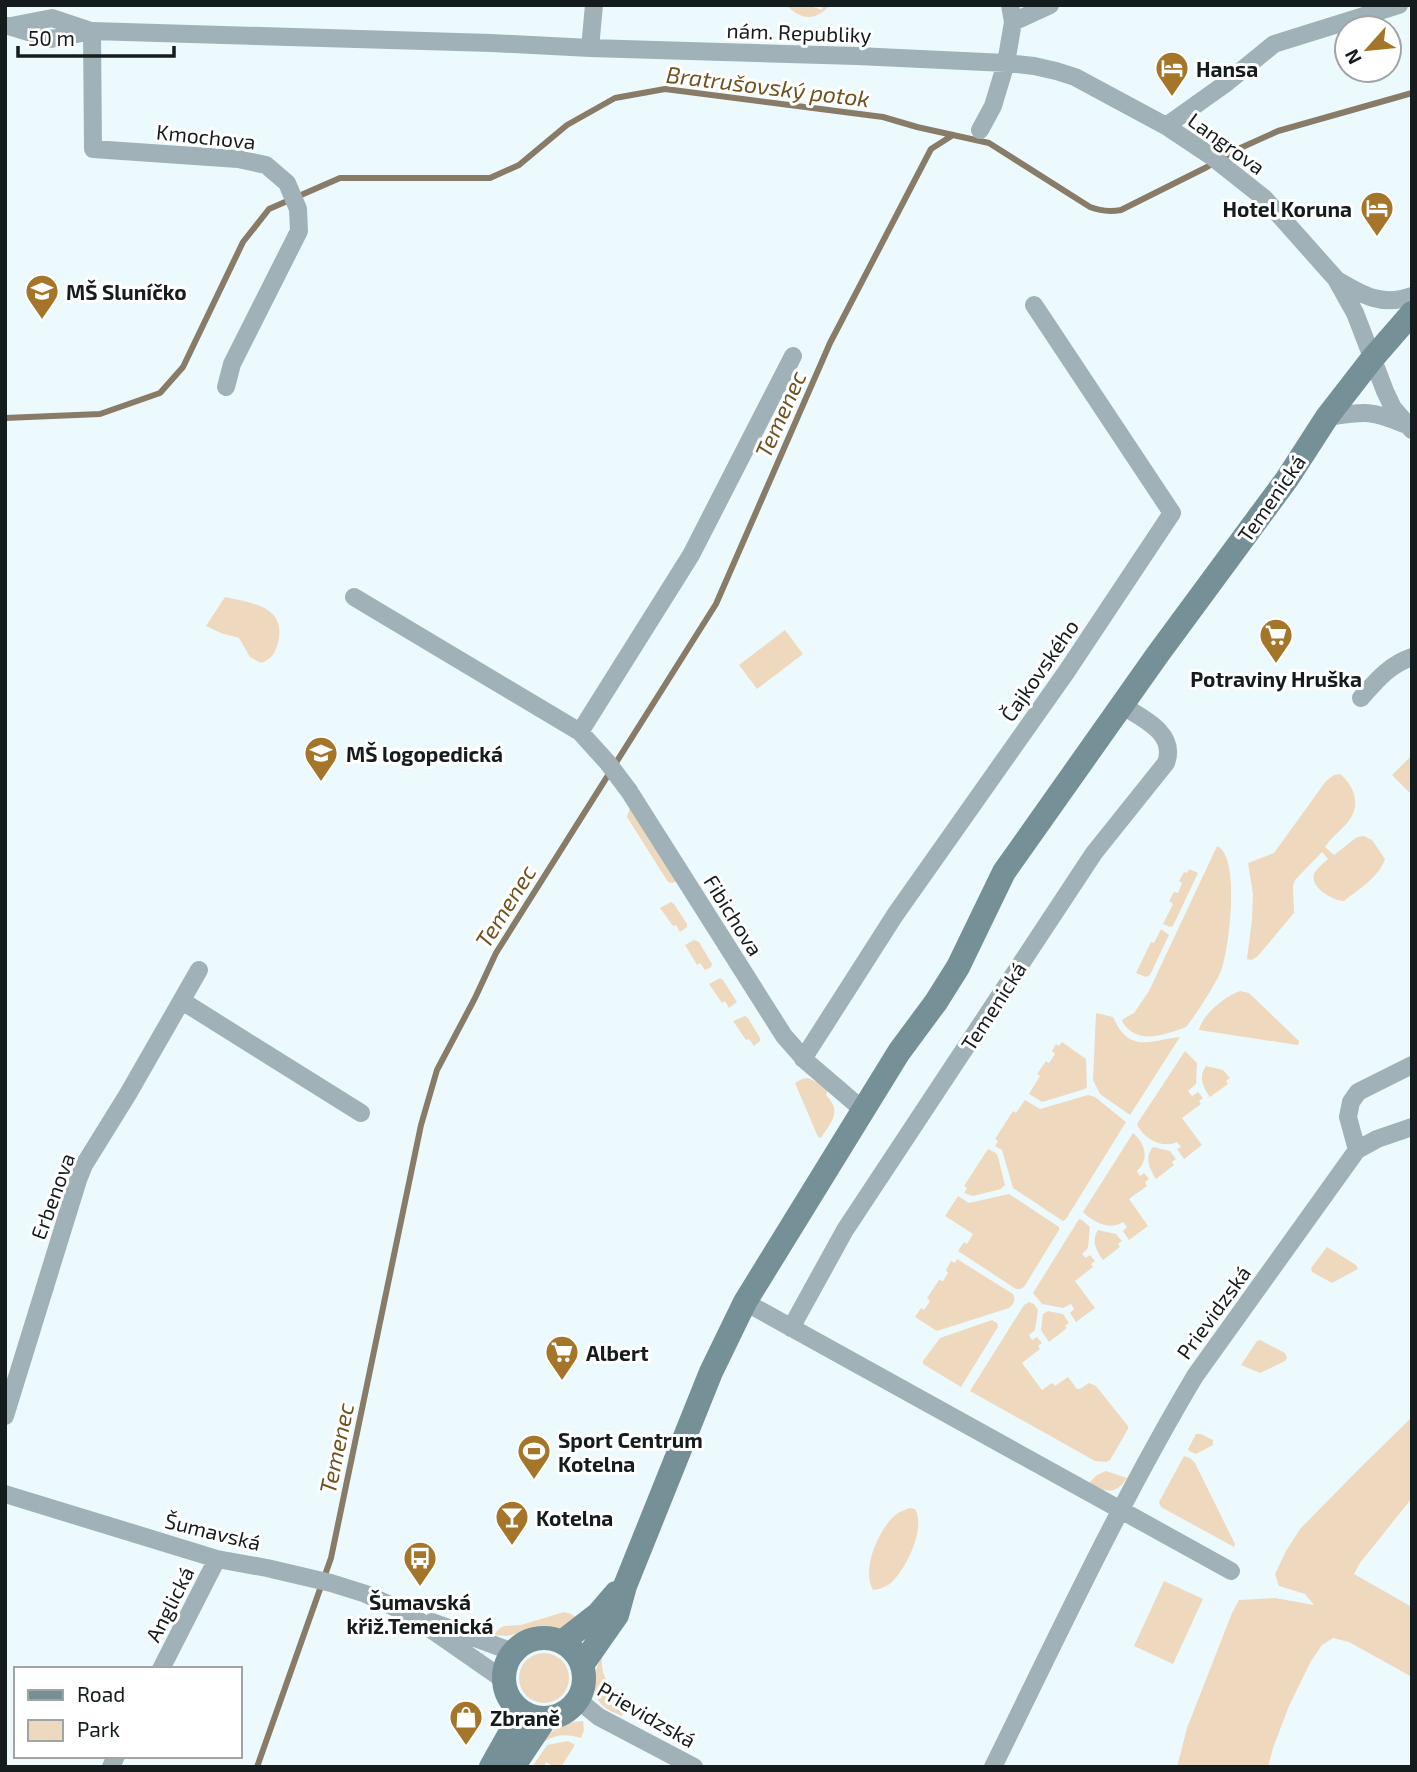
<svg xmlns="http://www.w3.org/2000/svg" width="1417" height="1772" font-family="'Exo 2',sans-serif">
  <rect width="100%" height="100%" fill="#edfafd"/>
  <path fill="#eed9be" d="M786 5H808L822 10 823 5H830C816 21 802 21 786 5Z
    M225 597C252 603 287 606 278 643 275 653 272 659 261 663L250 657 239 638 221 633 206 626Z
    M785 630 803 654 757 689 739 665Z
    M1412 755V795L1392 775Z
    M1340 774C1352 784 1360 800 1352 816 1346 827 1332 836 1325 847L1334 855 1357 837 1364 836 1372 840 1385 859C1379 877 1359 889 1344 901 1333 901 1307 886 1315 872 1318 867 1324 863 1328 859L1322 852 1295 880 1293 886 1294 913 1257 957 1251 960 1247 959 1252 919 1253 894 1248 863 1274 853 1326 781 1334 775Z
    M630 808 676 881 673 883 668 882 627 817Z
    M1217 846C1241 856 1229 950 1221 971 1215 985 1196 1015 1186 1027 1165 1035 1136 1046 1122 1021L1123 1019 1134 1013 1149 991Z
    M1189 869 1198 873 1173 926 1170 927 1163 924 1173 904 1169 901 1174 892 1178 893 1182 883 1179 881 1184 872 1187 873Z
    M671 902 674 904 687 924V927L680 932 676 925 673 926 660 908Z
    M1161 929 1169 935 1150 975 1146 977 1136 973 1151 942 1154 943Z
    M694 940 699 942 712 964 711 967 705 970 700 963 697 965 685 945Z
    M720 978 723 980 737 1002 729 1008 725 1001 722 1003 709 984Z
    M1240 991 1249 993 1299 1041V1044L1297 1045 1199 1030C1202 1015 1225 996 1240 991Z
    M1096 1013 1113 1017C1116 1022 1118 1028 1122 1032 1137 1051 1161 1038 1180 1037L1130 1115 1100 1094 1093 1080Z
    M745 1016 748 1018 760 1038V1041L754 1046 749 1039 746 1040 733 1021Z
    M1062 1042 1086 1059 1087 1087 1085 1089 1042 1102 1029 1094 1040 1076 1037 1074 1046 1061 1049 1063 1055 1054 1052 1051 1056 1044 1059 1046Z
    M1185 1051 1197 1063 1196 1084 1188 1091 1192 1096 1198 1092 1203 1098 1199 1101 1201 1104 1182 1118 1202 1145 1184 1159 1177 1149 1181 1147 1177 1142C1163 1149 1143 1139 1137 1124Z
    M1206 1066 1223 1070 1230 1078 1226 1081 1228 1084 1210 1097C1203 1087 1198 1077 1206 1066Z
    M808 1078 829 1088 826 1095C842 1112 832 1121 821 1138L818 1137 795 1083 802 1079Z
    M1088 1095 1095 1097 1126 1122 1066 1219 1063 1221 1013 1188 1002 1150 995 1146 998 1141 995 1139 1013 1111 1016 1113 1025 1100 1040 1109Z
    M1133 1133C1145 1143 1150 1159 1137 1171L1140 1176 1144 1173 1149 1179 1145 1182 1147 1186 1129 1199 1148 1226 1129 1240 1123 1231 1127 1227 1123 1222C1110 1231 1093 1222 1083 1212Z
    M1153 1147 1170 1151 1176 1159 1172 1162 1174 1165 1156 1179C1150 1170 1144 1157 1153 1147Z
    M988 1149 996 1153 998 1157 1005 1185 1001 1189 973 1196 964 1193 967 1188 964 1186Z
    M1009 1194 1059 1227V1230L1024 1287 1020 1289H1016L958 1251 964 1242 967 1244 973 1234 945 1216 958 1196 969 1203Z
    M1079 1219 1082 1220 1090 1227 1088 1248 1082 1254 1086 1258 1090 1255 1095 1261 1091 1264 1093 1267 1075 1281 1095 1308 1076 1322 1070 1313 1074 1309 1071 1304 1063 1308 1042 1304 1033 1293Z
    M1098 1230 1116 1234 1122 1241 1118 1244 1120 1247 1103 1260C1096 1250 1091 1241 1098 1230Z
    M1327 1247 1356 1265 1358 1269 1332 1283 1312 1272 1311 1268Z
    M957 1259 1013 1294C1016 1300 1014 1304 1009 1308L937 1331 915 1317 921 1308 924 1310 930 1301 927 1298 939 1280 943 1281 948 1273 946 1270 951 1261 955 1263Z
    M1029 1302 1034 1304 1038 1310 1035 1330 1029 1335 1032 1340 1037 1337 1042 1343 1038 1346 1040 1349 1022 1363 1042 1390 1052 1383 1055 1386 1068 1377 1077 1389H1080L1089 1383 1096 1386 1128 1426V1429L1110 1460 1106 1462 1095 1461 970 1391 1024 1305Z
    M1048 1311 1063 1314 1069 1323 1065 1326 1067 1328 1049 1342 1041 1330 1043 1314Z
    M992 1320 997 1323 998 1327 961 1387 923 1364V1361L940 1338Z
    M1260 1340 1285 1353 1287 1358 1285 1361 1260 1373 1241 1365 1257 1341Z
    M1412 1417V1498L1360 1563 1354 1574 1412 1607V1677L1349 1642 1333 1638 1322 1645 1311 1661 1289 1706 1273 1748 1268 1767H1177L1187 1728 1232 1613 1239 1600 1275 1598 1314 1605 1305 1594 1279 1586 1275 1574 1286 1551 1300 1529 1359 1469Z
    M1196 1434H1201L1213 1440V1445L1196 1454 1189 1451 1188 1449Z
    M1184 1456 1190 1458 1195 1463 1235 1544 1234 1547 1161 1507 1159 1502Z
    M1106 1471 1127 1478C1115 1496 1106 1492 1089 1483L1097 1475Z
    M910 1508 915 1509C926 1527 907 1567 893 1581 888 1586 881 1589 873 1590 861 1570 878 1531 894 1516 899 1512 904 1510 910 1508Z
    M1164 1581 1203 1599 1173 1664 1134 1646Z
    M564 1612 571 1614 579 1620 561 1629H540L507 1636 493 1635 500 1628 504 1626 521 1625Z
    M519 1678a25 25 0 1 1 50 0a25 25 0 1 1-50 0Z
    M602 1656C600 1682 613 1687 629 1704L622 1716C615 1713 607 1710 602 1705 589 1693 594 1670 602 1656Z
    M583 1721 584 1730 581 1738C564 1733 554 1735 540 1744 552 1729 563 1722 583 1721Z
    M568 1741 575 1745 561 1767H554L546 1762 544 1767H532L547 1745Z"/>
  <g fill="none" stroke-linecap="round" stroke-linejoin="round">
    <path stroke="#887b68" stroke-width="6" d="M5 418 100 414 160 393 183 367 243 242 269 209 340 178H490L519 165 567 125 615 98 665 89 883 117 917 127 989 143 1090 207C1100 211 1109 212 1121 210L1207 167 1236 150 1278 131 1412 93
      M257 1767 331 1558 421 1125 437 1070 475 998 496 953 716 604 830 343 931 149 953 135"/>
    <path stroke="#a0b2b7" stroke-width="18" d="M1013 22 1050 5
      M8 26 51 39 92 31 491 43 590 48 857 56 1006 63 1034 66 1056 71 1075 77 1166 126 1211 156 1264 198 1336 279 1355 313 1385 391 1393 408 1412 430
      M11 26 52 18 88 30
      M92 31 93 149 238 159 266 165 287 183 298 209 299 231 232 364 226 387
      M590 48 594 5
      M1166 126 1225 84 1274 44 1399 5
      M980 130 993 106 1006 63 1013 22 1010 5
      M1337 280C1362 295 1382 307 1412 296
      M793 356 691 555 580 732 608 763 629 791 784 1036 807 1062 863 1110
      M1327 417C1362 412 1370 409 1404 424
      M354 597 580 732
      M1361 698C1377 680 1389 665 1412 657
      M182 1001 361 1113
      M803 1059 895 915 1067 671 1172 513 1034 305
      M1357 1150 1348 1117 1351 1102 1358 1092 1412 1065
      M745 1302 1231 1571
      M791 1328 845 1230 1094 853 1166 763C1177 733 1142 718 1121 705
      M5 1416 78 1180 84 1165 128 1094 199 970
      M5 1494 217 1559 267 1568 331 1583 366 1594 409 1614 504 1680
      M432 1622 513 1652
      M161 1669 217 1559
      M578 1700 599 1717 694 1767
      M111 1767 116 1756
      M993 1767C1058 1635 1120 1502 1195 1376L1357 1150 1377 1139 1412 1127"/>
    <path stroke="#759097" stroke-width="24" d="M504 1678a40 40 0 1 1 80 0a40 40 0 1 1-80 0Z
      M562 1642 598 1614 616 1593
      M582 1665 617 1615 625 1586 711 1372 745 1302 899 1052 936 1002 958 967 1004 872 1158 654 1287 479 1327 417 1372 359 1412 313
      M491 1767 522 1712
      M513 1767 545 1719"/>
  </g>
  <defs>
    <symbol id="hotel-pin" viewBox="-11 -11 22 30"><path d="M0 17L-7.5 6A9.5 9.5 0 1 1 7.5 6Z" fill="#a5752a" stroke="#fff"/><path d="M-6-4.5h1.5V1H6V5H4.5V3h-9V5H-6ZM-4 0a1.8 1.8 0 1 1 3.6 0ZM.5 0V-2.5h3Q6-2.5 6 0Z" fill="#fff"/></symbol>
    <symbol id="school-pin" viewBox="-11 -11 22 30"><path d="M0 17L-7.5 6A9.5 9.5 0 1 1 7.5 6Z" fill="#a5752a" stroke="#fff"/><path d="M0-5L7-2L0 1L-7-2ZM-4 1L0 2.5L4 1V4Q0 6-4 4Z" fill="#fff"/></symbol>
    <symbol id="supermarket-pin" viewBox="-11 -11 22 30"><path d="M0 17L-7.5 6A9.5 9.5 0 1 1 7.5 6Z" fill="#a5752a" stroke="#fff"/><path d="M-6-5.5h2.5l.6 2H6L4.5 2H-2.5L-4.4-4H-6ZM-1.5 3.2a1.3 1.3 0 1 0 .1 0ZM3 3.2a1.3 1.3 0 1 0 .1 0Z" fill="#fff"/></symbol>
    <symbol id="stadium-pin" viewBox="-11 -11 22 30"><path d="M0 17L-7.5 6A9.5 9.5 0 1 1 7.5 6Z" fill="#a5752a" stroke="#fff"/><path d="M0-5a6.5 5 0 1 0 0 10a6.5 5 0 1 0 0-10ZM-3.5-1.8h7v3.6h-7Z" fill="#fff"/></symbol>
    <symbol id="bar-pin" viewBox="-11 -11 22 30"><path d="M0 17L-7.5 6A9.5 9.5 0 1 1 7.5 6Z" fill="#a5752a" stroke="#fff"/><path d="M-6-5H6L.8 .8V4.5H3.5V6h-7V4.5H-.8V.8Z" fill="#fff"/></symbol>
    <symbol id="bus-pin" viewBox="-11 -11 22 30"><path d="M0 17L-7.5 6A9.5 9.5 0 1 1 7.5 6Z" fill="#a5752a" stroke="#fff"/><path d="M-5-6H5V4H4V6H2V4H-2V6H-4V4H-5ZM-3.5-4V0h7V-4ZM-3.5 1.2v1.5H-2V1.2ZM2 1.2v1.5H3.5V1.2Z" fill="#fff"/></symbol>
    <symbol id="shop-pin" viewBox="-11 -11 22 30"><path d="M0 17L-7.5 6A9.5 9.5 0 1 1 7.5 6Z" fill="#a5752a" stroke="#fff"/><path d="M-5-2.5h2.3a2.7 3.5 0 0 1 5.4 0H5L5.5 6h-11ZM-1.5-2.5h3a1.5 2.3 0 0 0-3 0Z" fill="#fff"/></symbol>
  </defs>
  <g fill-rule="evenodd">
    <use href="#hotel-pin" x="1153" y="49" width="38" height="52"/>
    <use href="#hotel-pin" x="1358" y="189" width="38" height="52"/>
    <use href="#school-pin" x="23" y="272" width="38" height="52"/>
    <use href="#supermarket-pin" x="1257" y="616" width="38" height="52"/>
    <use href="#school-pin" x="302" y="734" width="38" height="52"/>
    <use href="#supermarket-pin" x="543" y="1333" width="38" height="52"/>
    <use href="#stadium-pin" x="515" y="1432" width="38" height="52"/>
    <use href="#bar-pin" x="493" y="1498" width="38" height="52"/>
    <use href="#bus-pin" x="401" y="1539" width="38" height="52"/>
    <use href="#shop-pin" x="447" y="1698" width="38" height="52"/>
  </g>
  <g text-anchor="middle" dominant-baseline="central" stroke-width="6" stroke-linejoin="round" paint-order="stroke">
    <g font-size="21" fill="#151c1e" stroke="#fff">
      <text transform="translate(799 32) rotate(2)">nám. Republiky</text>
      <text transform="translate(206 136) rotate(6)">Kmochova</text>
      <text transform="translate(1227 143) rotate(36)">Langrova</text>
      <text transform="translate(1271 498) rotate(-55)">Temenická</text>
      <text transform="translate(1039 670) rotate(-55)">Čajkovského</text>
      <text transform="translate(734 915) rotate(58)">Fibichova</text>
      <text transform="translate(993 1006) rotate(-57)">Temenická</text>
      <text transform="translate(52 1196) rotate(-70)">Erbenova</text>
      <text transform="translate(1213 1312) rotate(-54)">Prievidzská</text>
      <text transform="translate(213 1531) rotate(14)">Šumavská</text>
      <text transform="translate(169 1604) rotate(-63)">Anglická</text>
      <text transform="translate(647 1714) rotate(30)">Prievidzská</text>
    </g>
    <g font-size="21" font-weight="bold" fill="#151c1e" stroke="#fff" text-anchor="start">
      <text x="1196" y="68">Hansa</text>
      <text x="1352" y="208" text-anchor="end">Hotel Koruna</text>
      <text x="66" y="291">MŠ Sluníčko</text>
      <text x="1276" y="678" text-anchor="middle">Potraviny Hruška</text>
      <text x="346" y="753">MŠ logopedická</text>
      <text x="586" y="1352">Albert</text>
      <text x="558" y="1439">Sport Centrum<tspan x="558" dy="24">Kotelna</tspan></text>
      <text x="536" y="1517">Kotelna</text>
      <text x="420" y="1601" text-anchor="middle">Šumavská<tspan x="420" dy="24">křiž.Temenická</tspan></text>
      <text x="490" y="1717">Zbraně</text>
    </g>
    <g font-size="23" font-style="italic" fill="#715120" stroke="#fff">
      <text transform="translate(768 86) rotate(7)">Bratrušovský potok</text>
      <text transform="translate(780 414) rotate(-66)">Temenec</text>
      <text transform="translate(505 906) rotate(-58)">Temenec</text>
      <text transform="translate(336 1448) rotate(-78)">Temenec</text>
    </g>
  </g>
  <rect width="1417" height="1772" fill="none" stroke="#151c1e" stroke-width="14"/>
  <rect x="14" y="1667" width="228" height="91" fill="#ffffff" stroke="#a1a4a5" stroke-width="2"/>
  <rect x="28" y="1690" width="35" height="10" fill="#759097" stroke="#a1a4a5" stroke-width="2"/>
  <text x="77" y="1702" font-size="21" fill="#151c1e">Road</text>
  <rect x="28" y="1720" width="35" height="21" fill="#eed9be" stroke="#a1a4a5" stroke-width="2"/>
  <text x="77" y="1737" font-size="21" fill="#151c1e">Park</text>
  <g transform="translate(1368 49) rotate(243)"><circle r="33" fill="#ffffff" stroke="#a1a4a5" stroke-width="2"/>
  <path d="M0-5L12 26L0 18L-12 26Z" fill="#a5752a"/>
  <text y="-10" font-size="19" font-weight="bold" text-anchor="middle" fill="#151c1e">N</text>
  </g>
  <path d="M18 46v10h156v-10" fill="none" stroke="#151c1e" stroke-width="3.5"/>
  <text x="28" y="46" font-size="21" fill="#151c1e" stroke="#ffffff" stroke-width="5" paint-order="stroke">50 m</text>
</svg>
